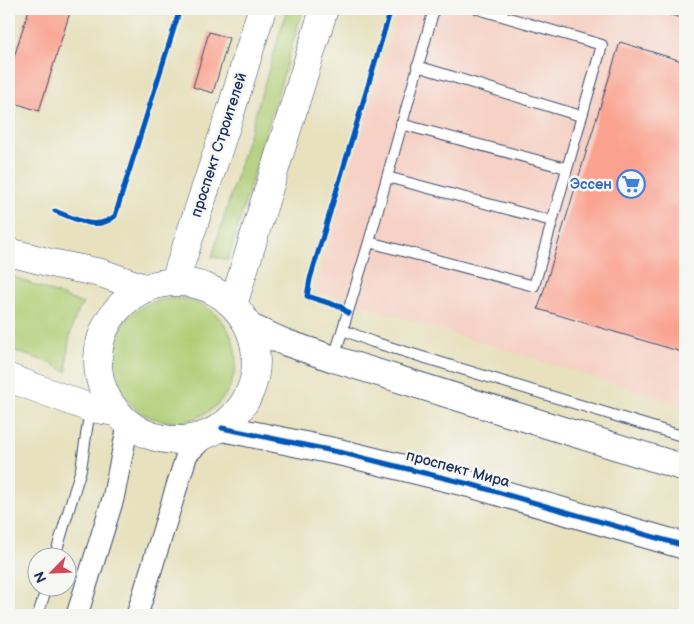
<svg xmlns="http://www.w3.org/2000/svg" width="694" height="624" font-family="'Balsamiq Sans',sans-serif">
  <rect width="100%" height="100%" fill="#f6f6f2"/>
  <filter id="ink" filterUnits="userSpaceOnUse"><feTurbulence type="fractalNoise" baseFrequency=".02" numOctaves="2"/><feDisplacementMap in="SourceGraphic" scale="10" xChannelSelector="R" yChannelSelector="G"/><feConvolveMatrix kernelMatrix="1 2 1 2 8 2 1 2 1" color-interpolation-filters="sRGB"/></filter>
  <filter id="wash" filterUnits="userSpaceOnUse"><feTurbulence type="fractalNoise" baseFrequency=".0096" numOctaves="4" result="noise"/><feDisplacementMap in="SourceGraphic" scale="20" xChannelSelector="R" yChannelSelector="G"/><feGaussianBlur stdDeviation="1.12" result="paint"/><feColorMatrix in="noise" values="0 0 0 0 0 0 0 0 0 0 0 0 0 0 0 0 0 1.4 0 .05"/><feComposite in="paint" operator="in"/></filter>
  <g filter="url(#wash)">
    <rect width="100%" height="100%" fill="#e7e1be"/>
    <path fill="#f6d1c5" d="M399 9H648L685 20V406L319 292 317 288 316 282Z"/>
    <path fill="#afcd74" stroke="#657e69" d="M287 9H303L228 260 212 257Z
      M9 275 83 304C69 325 67 348 67 372L53 364 9 349Z
      M112 360a62 62 0 1 1 124 0a62 62 0 1 1-124 0Z"/>
    <g id="blocks">
      <path fill="#faa28f" d="M29 9H71L39 111 9 101V73Z
        M209 32 229 38 213 93 193 87Z
        M620 42 685 62V353L538 309Z"/>
    </g>
  </g>
  <g filter="url(#ink)">
    <use href="#blocks" fill-opacity="0" stroke="#3a4a6c" stroke-width="1"/>
    <g fill="none" stroke-linecap="round" stroke-linejoin="round">
      <defs>
        <path id="service" d="M669 9 685 13
          M417 66 581 116
          M401 124 566 168
          M387 177 552 221
          M369 242 534 286 602 45 478 9
          M343 330 373 342 685 437
          M334 358 369 242 434 9
          M55 556 81 469 90 409
          M38 615 47 586"/>
        <path id="minor" d="M77 615 113 499 128 425
          M137 615 187 454 206 436"/>
        <path id="tertiary" d="M248 326 284 342 334 359 685 468
          M222 428 343 453 473 485 685 546"/>
        <path id="secondary" d="M9 252 51 263 101 273 144 288
          M175 281 230 114 262 9
          M98 361a79 79 0 1 1 158 0a79 79 0 1 1-158 0Z
          M233 305 324 9
          M9 378 90 408 115 412"/>
      </defs>
      <use href="#service" stroke="#3a4a6c" stroke-width="12"/>
      <use href="#minor" stroke="#3a4a6c" stroke-width="23"/>
      <use href="#tertiary" stroke="#3a4a6c" stroke-width="28"/>
      <use href="#secondary" stroke="#3a4a6c" stroke-width="29"/>
      <use href="#service" stroke="#fff" stroke-width="10"/>
      <use href="#minor" stroke="#fff" stroke-width="21"/>
      <use href="#tertiary" stroke="#fff" stroke-width="26"/>
      <use href="#secondary" stroke="#fff" stroke-width="28"/>
      <defs>
        <path id="cycleway" d="M55 211C76 219 96 232 115 216L180 9
          M348 313 341 307 307 296 310 279 391 9
          M222 428 343 453 473 485 685 546"/>
      </defs>
      <use href="#cycleway" stroke="#f6f6f2" stroke-width="8"/>
      <use href="#cycleway" stroke="#0057b8" stroke-width="5"/>
    </g>
  </g>
  <defs>
    <symbol id="supermarket-ring" viewBox="-11 -11 22 22"><circle r="9.5" fill="#f6f6f2" stroke="#3f7fe0" stroke-width="1.5"/><path d="M-6-5.5h2.5l.6 2H6L4.5 2H-2.5L-4.4-4H-6ZM-1.5 3.2a1.3 1.3 0 1 0 .1 0ZM3 3.2a1.3 1.3 0 1 0 .1 0Z" fill="#3f7fe0"/></symbol>
  </defs>
  <g fill-rule="evenodd">
    <use href="#supermarket-ring" x="615" y="168" width="32" height="32"/>
  </g>
  <g text-anchor="middle" dominant-baseline="central" stroke-width="5" stroke-linejoin="round" paint-order="stroke">
    <g font-size="15" fill="#1b2f5e" stroke="#f6f6f2">
      <text transform="translate(219 145) rotate(-72)">проспект Строителей</text>
      <text transform="translate(458 469) rotate(15)">проспект Мира</text>
    </g>
    <g font-size="15" font-weight="bold" fill="#366cbe" stroke="#f6f6f2" text-anchor="end">
      <text x="612" y="184">Эссен</text>
    </g>
  </g>
  <rect width="694" height="624" fill="none" stroke="#f6f6f2" stroke-width="30"/>
  <g transform="translate(52 572) rotate(246)"><circle r="24" fill="#f6f6f2" stroke="#9ea6b7"/>
  <path d="M0-4L9 19L0 12L-9 19Z" fill="#d1495b"/>
  <text y="-8" font-size="14" font-weight="bold" text-anchor="middle" fill="#1b2f5e">N</text>
  </g>
</svg>
